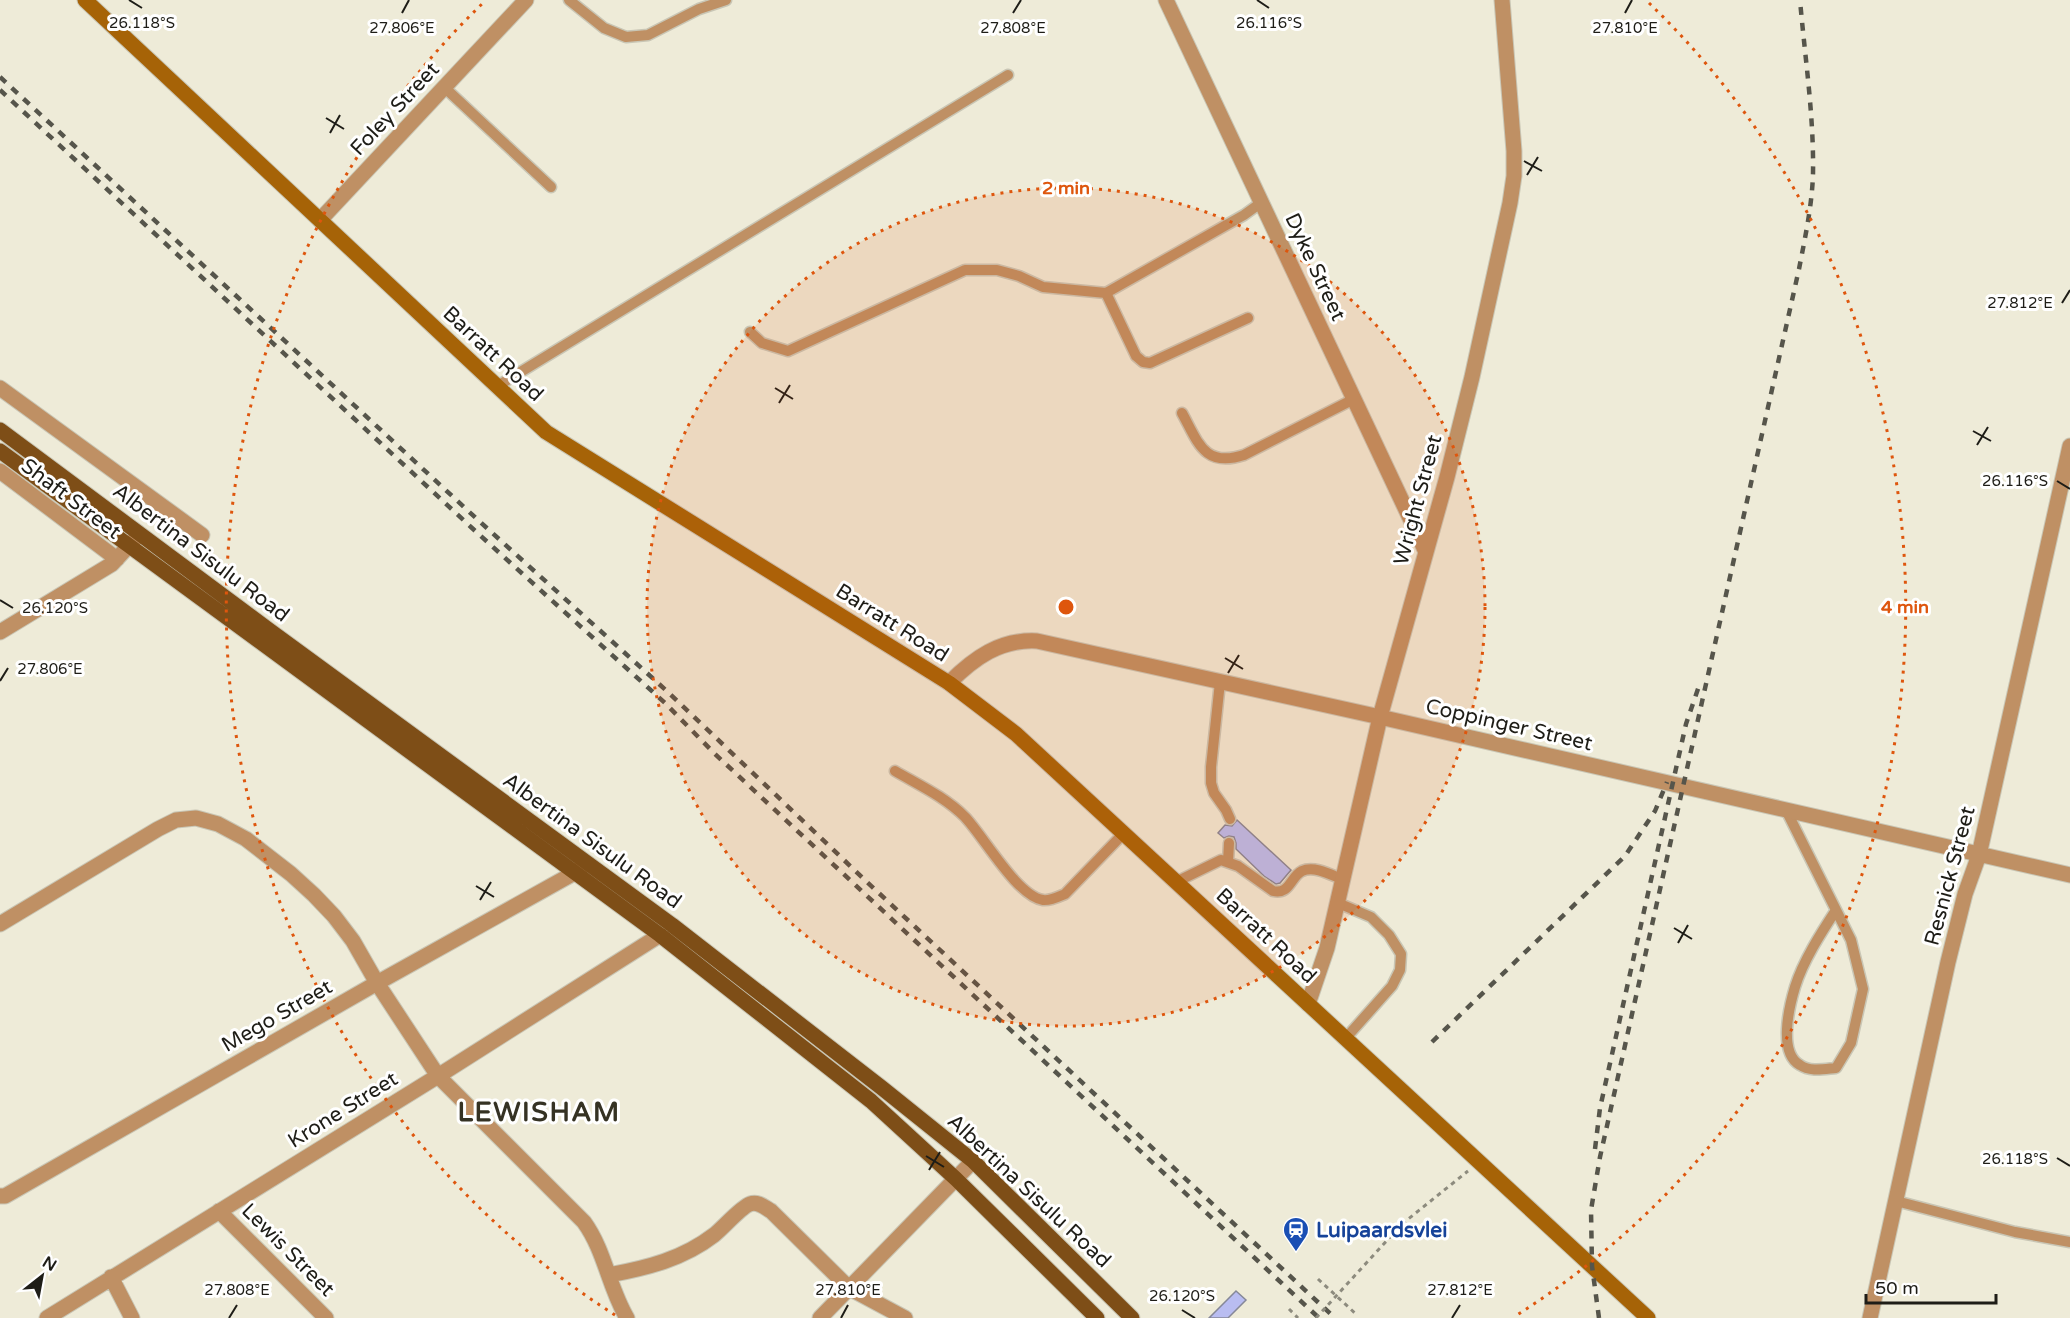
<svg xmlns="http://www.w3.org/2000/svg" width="2070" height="1318" font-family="'Varela Round',sans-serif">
  <rect width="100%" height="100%" fill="#eeebd8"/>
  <path fill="#b9bdf1" stroke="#868898" stroke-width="1.5" d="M1237 820 1291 870 1280 883 1276 884 1264 876 1236 849V843L1234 837 1229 836 1224 838 1218 833 1225 825 1232 826Z
    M1236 1291 1246 1300 1228 1318H1209Z"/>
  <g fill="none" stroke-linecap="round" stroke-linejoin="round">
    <defs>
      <path id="service" d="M569 0 604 28 626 37 648 35 699 9 726 0
        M444 87 551 187
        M1106 293 1136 356 1143 362 1150 363 1248 318
        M750 332 762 343 788 351 965 270H997L1019 276 1043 287 1106 293 1244 215 1262 202
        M496 387 1008 75
        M1182 413C1198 442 1204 468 1244 455L1354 399
        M1220 682 1211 767V783L1214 793 1226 810 1230 819
        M895 771C919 785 945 797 965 817 984 837 1017 896 1043 900 1050 901 1058 897 1065 894L1123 834
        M1786 810 1851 940 1863 989 1851 1043 1836 1068C1824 1069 1810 1072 1800 1065 1778 1053 1789 1007 1795 987 1803 961 1821 933 1836 910
        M1228 862 1229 843
        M1176 882 1221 860 1238 866 1273 891C1290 895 1290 877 1302 871 1315 865 1333 876 1344 880
        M1338 903 1371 917 1389 935 1401 954 1400 970 1392 986 1345 1039
        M1896 1201 2015 1232 2070 1242"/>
      <path id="minor" d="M1166 0 1426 552
        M320 220 526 0
        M0 388 202 535
        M0 471 117 559
        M0 632 112 564 137 537
        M949 683C974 658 1000 639 1037 641L1380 717 2070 875
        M0 924 158 829 176 820 196 818 218 824 246 839 291 874 314 895 334 916 353 941 377 983 438 1076 584 1222C605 1251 609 1288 627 1318
        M1308 1004 1327 948 1380 717 1447 477 1472 377 1510 203 1514 176V151L1502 0
        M0 1196H5L377 983 576 872 584 865
        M219 1211 326 1318
        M609 1275C647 1268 683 1259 714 1235 723 1228 741 1207 750 1204 758 1201 764 1207 771 1211L849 1288 905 1318
        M111 1277 132 1318
        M47 1318 438 1076 660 935
        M1870 1318 1948 962 1965 894 1979 855 2070 446"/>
      <path id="tertiary" d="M820 1318 973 1161"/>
      <path id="secondary" d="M85 0 546 432 949 683 1016 734 1648 1318"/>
      <path id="primary" d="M0 430 269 630 672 925 882 1088 973 1161 1132 1318
        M0 451 660 935 871 1101 956 1179 1097 1318"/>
    </defs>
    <use href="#service" stroke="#c9c6b5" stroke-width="13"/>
    <use href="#minor" stroke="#c9c6b5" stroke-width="17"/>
    <use href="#tertiary" stroke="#c9c6b5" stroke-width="17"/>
    <use href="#secondary" stroke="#c9c6b5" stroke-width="17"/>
    <use href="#primary" stroke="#c9c6b5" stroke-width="17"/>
    <path stroke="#8d8b7e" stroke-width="3" stroke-dasharray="4.5 4.5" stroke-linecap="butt" d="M1402 1224 1468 1171
      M1318 1279 1357 1315
      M1289 1309 1298 1318"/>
    <use href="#service" stroke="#bf9064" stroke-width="10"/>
    <use href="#minor" stroke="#bf9064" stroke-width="15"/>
    <use href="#tertiary" stroke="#bf9064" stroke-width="15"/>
    <use href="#secondary" stroke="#a66307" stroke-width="15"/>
    <use href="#primary" stroke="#7e4e17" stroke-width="15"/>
    <path stroke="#56554b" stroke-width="4.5" stroke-dasharray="8 8" stroke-linecap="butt" d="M0 77 478 520 669 693 867 882 1335 1318
      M0 90 472 528 665 703 715 754 1319 1318
      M1432 1042 1625 856 1655 811 1667 782
      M1595 1149 1600 1108 1651 880 1686 724 1699 686
      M1599 1318 1592 1266 1591 1210 1600 1157 1799 269C1805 238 1812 206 1813 174 1814 116 1805 58 1800 0"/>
    <path stroke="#8d8b7e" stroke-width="3" stroke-dasharray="4.5 4.5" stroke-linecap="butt" d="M1316 1318 1402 1224"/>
  </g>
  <path fill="none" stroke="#1e1d17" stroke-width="2" d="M129 0 142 8M1257 0 1269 8M402 13 409 0M1013 13 1021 0M1625 13 1632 0M326 118 344 129M330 133 340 115M1524 161 1542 171M1527 175 1538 157M2062 303 2070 290M775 388 793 399M779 403 790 385M1973 431 1991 441M1977 445 1988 427M2057 481 2070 489M0 600 13 608M1225 658 1243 669M1228 673 1239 655M0 681 8 668M476 886 494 897M480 900 491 882M1674 928 1692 939M1678 943 1688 925M926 1156 944 1167M2057 1158 2070 1166M929 1170 940 1152M1182 1310 1195 1318M229 1318 237 1305M841 1318 848 1305M1452 1318 1460 1305"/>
  <circle cx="1066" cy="607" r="419" fill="#de560d" fill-opacity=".12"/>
  <g fill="none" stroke="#de560d" stroke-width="3" stroke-dasharray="3 6">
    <circle cx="1066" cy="607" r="419"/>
    <path d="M615 1315A839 839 0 0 1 483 3M1649 3A839 839 0 0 1 1517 1315"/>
  </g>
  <defs>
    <symbol id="station-pin" viewBox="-11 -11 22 30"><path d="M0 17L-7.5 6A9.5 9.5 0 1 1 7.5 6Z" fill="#1a4fb4" stroke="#fff"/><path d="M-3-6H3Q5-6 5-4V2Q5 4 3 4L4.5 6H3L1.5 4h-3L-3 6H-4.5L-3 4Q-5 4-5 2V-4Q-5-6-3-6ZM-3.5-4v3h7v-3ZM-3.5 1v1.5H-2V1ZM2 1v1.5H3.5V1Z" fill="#fff"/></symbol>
  </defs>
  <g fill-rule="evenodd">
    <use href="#station-pin" x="1281" y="1215" width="30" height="40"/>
  </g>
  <g text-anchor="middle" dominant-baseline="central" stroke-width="6" stroke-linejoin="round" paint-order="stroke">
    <g font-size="21" fill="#1e1d17" stroke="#fff">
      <text transform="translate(395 109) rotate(-47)">Foley Street</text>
      <text transform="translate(1315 267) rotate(65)">Dyke Street</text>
      <text transform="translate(493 354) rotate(43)">Barratt Road</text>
      <text transform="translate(71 499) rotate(37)">Shaft Street</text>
      <text transform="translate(1418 500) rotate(-75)">Wright Street</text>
      <text transform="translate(201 553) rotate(37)">Albertina Sisulu Road</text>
      <text transform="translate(892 623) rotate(32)">Barratt Road</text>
      <text transform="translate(1509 725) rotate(13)">Coppinger Street</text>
      <text transform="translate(592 841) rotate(36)">Albertina Sisulu Road</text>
      <text transform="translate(1950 876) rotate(-75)">Resnick Street</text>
      <text transform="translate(1266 936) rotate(43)">Barratt Road</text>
      <text transform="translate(277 1016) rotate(-30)">Mego Street</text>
      <text transform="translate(343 1110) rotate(-32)">Krone Street</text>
      <text transform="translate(1029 1191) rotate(43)">Albertina Sisulu Road</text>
      <text transform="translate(288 1250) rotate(45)">Lewis Street</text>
    </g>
    <g font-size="21" font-weight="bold" fill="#164399" stroke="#fff" text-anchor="start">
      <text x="1316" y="1230">Luipaardsvlei</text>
    </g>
    <g font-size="27" font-weight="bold" letter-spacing="1.5" fill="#353223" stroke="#fff">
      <text x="539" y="1112">LEWISHAM</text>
    </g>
  </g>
  <g font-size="15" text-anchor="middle" fill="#1e1d17" stroke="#fff" stroke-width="6" stroke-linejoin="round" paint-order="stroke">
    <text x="142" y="28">26.118°S</text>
    <text x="1269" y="28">26.116°S</text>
    <text x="402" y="33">27.806°E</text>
    <text x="1013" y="33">27.808°E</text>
    <text x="1625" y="33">27.810°E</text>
    <text x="2020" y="308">27.812°E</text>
    <text x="2015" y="486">26.116°S</text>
    <text x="55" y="613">26.120°S</text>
    <text x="50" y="674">27.806°E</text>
    <text x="2015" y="1164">26.118°S</text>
    <text x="237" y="1295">27.808°E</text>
    <text x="848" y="1295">27.810°E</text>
    <text x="1460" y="1295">27.812°E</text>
    <text x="1182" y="1301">26.120°S</text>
  </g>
  <circle cx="1066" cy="607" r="9" fill="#de560d" stroke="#fff" stroke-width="3"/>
  <g font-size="18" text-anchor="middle" font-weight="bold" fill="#de560d" stroke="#fff" stroke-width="6" stroke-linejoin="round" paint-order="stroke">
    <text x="1066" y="194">2 min</text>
    <text x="1905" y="613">4 min</text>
  </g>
  <g transform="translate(42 1276) rotate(31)" stroke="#ffffff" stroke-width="4.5" paint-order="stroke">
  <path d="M0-4.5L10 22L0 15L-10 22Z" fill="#1e1d17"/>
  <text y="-9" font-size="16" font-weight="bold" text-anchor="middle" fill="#1e1d17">N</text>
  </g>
  <path d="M1866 1294v9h130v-9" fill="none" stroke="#1e1d17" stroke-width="3"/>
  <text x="1875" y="1294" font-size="18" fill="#1e1d17" stroke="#ffffff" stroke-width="4.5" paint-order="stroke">50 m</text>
</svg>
